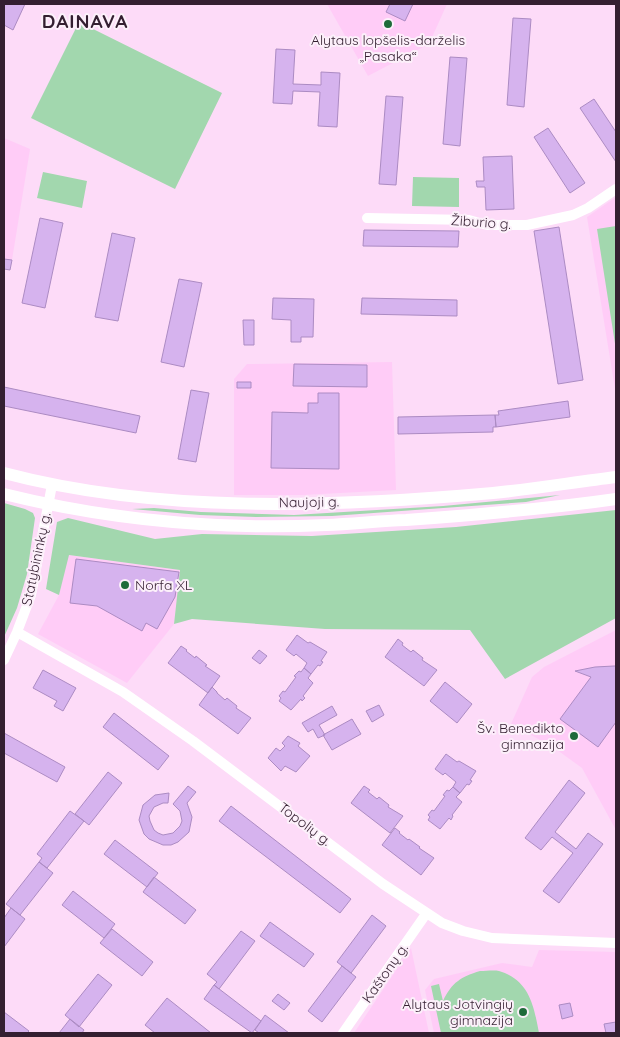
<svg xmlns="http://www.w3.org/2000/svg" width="620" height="1037" font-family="Quicksand,sans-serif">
  <rect width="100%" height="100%" fill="#fddbf8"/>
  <path fill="#ffccf7" d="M327 4H447L429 44 368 76Z
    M4 138 30 149 12 260 4 259Z
    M616 197V395L587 217Z
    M392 362 396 490 303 495H234V379L247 364Z
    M68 555 181 570 174 624 127 683 38 634 59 595Z
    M616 630V830L582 768 553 747 511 724 532 677 544 667Z
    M411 948 429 1033H354Z
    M539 950 616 952V1033H434L425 990 434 979 502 963 532 967Z"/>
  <path fill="#a2d7ae" d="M79 22 222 93 175 189 31 118Z
    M43 172 87 181 82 208 37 198Z
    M413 177 459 178V207L412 206Z
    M616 226V350L597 229Z
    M560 495 526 502 332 516 256 517 200 515 132 509 154 508 201 512 294 515 443 506Z
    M4 503 25 509 33 513 35 518 27 574 17 608 4 637Z
    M616 510V618L505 679 470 630 325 629 192 619 174 624 180 570 69 555 59 595 46 589 57 522 68 518 155 539 202 534 312 536 456 527Z
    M480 971C486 971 494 970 499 971 530 980 534 1007 539 1033H441L431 986 439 984 443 1001C452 982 461 977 480 971Z"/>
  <path fill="#d6b3ee" stroke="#ac8bc3" d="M4 4H25L13 30 4 25Z
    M390 4H413L405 21 386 12Z
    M513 18 531 19 524 107 507 105Z
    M276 49 295 50 293 84 321 85V72L340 73 337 127 318 126 320 92 293 91 292 104 273 103Z
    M450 57 467 58 460 146 443 144Z
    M386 96 403 97 396 185 379 184Z
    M594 99 616 132V162L580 108Z
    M548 128 585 183 570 193 534 137Z
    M512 156 514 209 486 210 485 187H477L476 181H484L483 157Z
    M40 218 63 223 45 308 22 303Z
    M559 227 583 380 558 384 534 231Z
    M364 230 459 231 458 247 363 246Z
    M112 233 135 238 118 321 95 317Z
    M4 259 12 260 10 270 4 269Z
    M179 279 202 283 184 367 161 362Z
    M273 298 314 299 313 337H301V342H291V320L272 319Z
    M362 298 457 300V316L361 314Z
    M243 320H254V345H244Z
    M294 364 367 365V387L293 386Z
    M237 382H251V388H237Z
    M4 387 140 416 136 433 4 406Z
    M191 390 209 393 196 462 178 459Z
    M318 393H339V469L271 468 272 412 308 413V403H318Z
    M568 401 570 417 496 427 495 415H499L498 411Z
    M495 415 496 427H493V432L398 434V417Z
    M76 559 179 572 175 597 157 629 146 623 142 631 97 606 70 603Z
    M297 635 308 643 310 642 327 652 321 661 323 662 320 666 318 665 311 674 304 668 307 663 296 654 294 656 286 650Z
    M398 639 403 643 402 645 411 652 413 650 423 658 422 660 437 670 424 686 385 657Z
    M181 646 187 650 186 651 195 658 196 656 207 665 205 666 220 676 208 693 168 663Z
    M259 650 267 656 260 664 252 658Z
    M614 666H616V722L598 747 560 719 591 677 575 671 595 667Z
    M304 668 311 674 308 678 313 683 303 696 305 698 302 701 301 699 291 710 279 701 281 698 279 696 283 691 285 692 296 677 294 676 299 671 301 672Z
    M43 670 76 688 63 711 54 706 57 701 33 688Z
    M445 682 472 704 457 723 430 701Z
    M212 687 217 692V693L225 700 227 698 237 706 236 708 251 718 238 734 199 705Z
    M379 705 384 715 372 722 366 711Z
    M332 706 337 715 319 725 325 735 318 738 313 729 308 732 302 723Z
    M114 713 169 756 158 770 103 727Z
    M352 719 361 734 332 750 323 735Z
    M4 733 65 767 57 782 4 753Z
    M288 736 300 743 298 746 310 756 296 772 285 766 281 771 268 758 276 748 280 751 285 746 282 743Z
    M446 754 457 762 459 761 476 771 470 780 472 781 469 785 467 784 460 793 453 787 456 782 445 773 443 775 435 769Z
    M108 772 122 783 89 825 75 814Z
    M569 780 585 793 555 832 576 849 588 833 603 844 559 903 543 891 573 853 552 837 541 850 525 838Z
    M188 786 196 792 187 803 192 817 189 832 178 842 171 845H163L149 839 144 834 139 820 143 805 155 795 169 793 168 803H163L154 807 149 816 150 821 154 830 158 833 163 835 173 833 180 826 182 821 180 811 173 804Z
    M364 786 370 790 368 792 377 799 379 797 389 805 388 807 403 816 390 833 351 803Z
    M453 787 460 793 456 797 462 802 452 815 453 816 451 820 449 818 440 829 428 820 430 817 428 815 432 810 434 811 445 796 443 795 447 790 449 791Z
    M231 806 351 899 340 913 219 821Z
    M70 811 84 821 47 868 39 862 42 858 37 854Z
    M395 828 400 832 399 833 408 840 409 839 420 847 419 848 434 858 421 875 382 845Z
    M115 840 158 873 147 887 104 854Z
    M39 862 53 873 20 915 6 904Z
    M154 877 196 910 185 924 143 892Z
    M73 891 115 924 104 938 62 905Z
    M11 908 25 919 4 947V918Z
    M372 915 386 926 351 973 337 962Z
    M270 922 314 954 304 967 260 936Z
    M112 929 153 962 142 976 100 943Z
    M241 931 255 941 219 989 214 985 217 982 207 974Z
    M342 966 356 977 322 1022 308 1011Z
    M98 974 112 985 79 1027 65 1015Z
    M214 985 261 1021 252 1033 204 999Z
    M278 994 290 1003 284 1010 272 1001Z
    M167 998 211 1033H155L145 1025Z
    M570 1003 573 1016 562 1019 559 1005Z
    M4 1012 29 1031 27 1033H4Z
    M265 1015 289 1033H259L255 1030Z
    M70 1019 84 1030 82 1033H59Z
    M616 1022V1033H606L604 1024Z"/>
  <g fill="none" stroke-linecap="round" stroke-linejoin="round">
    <path stroke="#fff" stroke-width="10" d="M367 218 469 220 487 225H527L573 215 588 208 616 189
      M17 632 123 692 193 741 383 884 442 923 463 931 492 938 616 943
      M4 660 17 632 31 595 52 485
      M343 1033 426 914"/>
    <path stroke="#fff" stroke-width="12" d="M4 473C159 514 334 507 493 493 534 489 575 482 616 477
      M4 494C109 520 218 530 326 525 353 524 379 521 406 520 476 515 546 509 616 499"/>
  </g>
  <g fill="#1e6b3a" stroke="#fcf0fa" stroke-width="2">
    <circle cx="388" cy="24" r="5"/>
    <circle cx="125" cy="585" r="5"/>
    <circle cx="574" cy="736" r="5"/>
    <circle cx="523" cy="1012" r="5"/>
  </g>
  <g text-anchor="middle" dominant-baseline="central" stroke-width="4" stroke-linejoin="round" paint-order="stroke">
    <g font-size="14" fill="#341f31" stroke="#fcf0fa" text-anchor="end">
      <text x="388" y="40" text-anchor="middle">Alytaus lopšelis-darželis<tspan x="388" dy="16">„Pasaka“</tspan></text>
      <text x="135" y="585" text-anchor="start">Norfa XL</text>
      <text x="564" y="728">Šv. Benedikto<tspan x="564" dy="16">gimnazija</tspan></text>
      <text x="513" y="1004">Alytaus Jotvingių<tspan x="513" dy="16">gimnazija</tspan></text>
    </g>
    <g font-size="14" fill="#341f31" stroke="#fcf0fa">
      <text transform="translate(481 222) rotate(4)">Žiburio g.</text>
      <text transform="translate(309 502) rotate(-1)">Naujoji g.</text>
      <text transform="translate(36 559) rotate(-78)">Statybininkų g.</text>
      <text transform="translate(305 824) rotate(37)">Topolių g.</text>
      <text transform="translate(385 973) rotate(-55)">Kaštonų g.</text>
    </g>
    <g font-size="19" font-weight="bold" letter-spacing="1" fill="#341f31" stroke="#fcf0fa">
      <text x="85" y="21">DAINAVA</text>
    </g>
  </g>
  <rect width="620" height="1037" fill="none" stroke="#341f31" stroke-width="10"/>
</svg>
